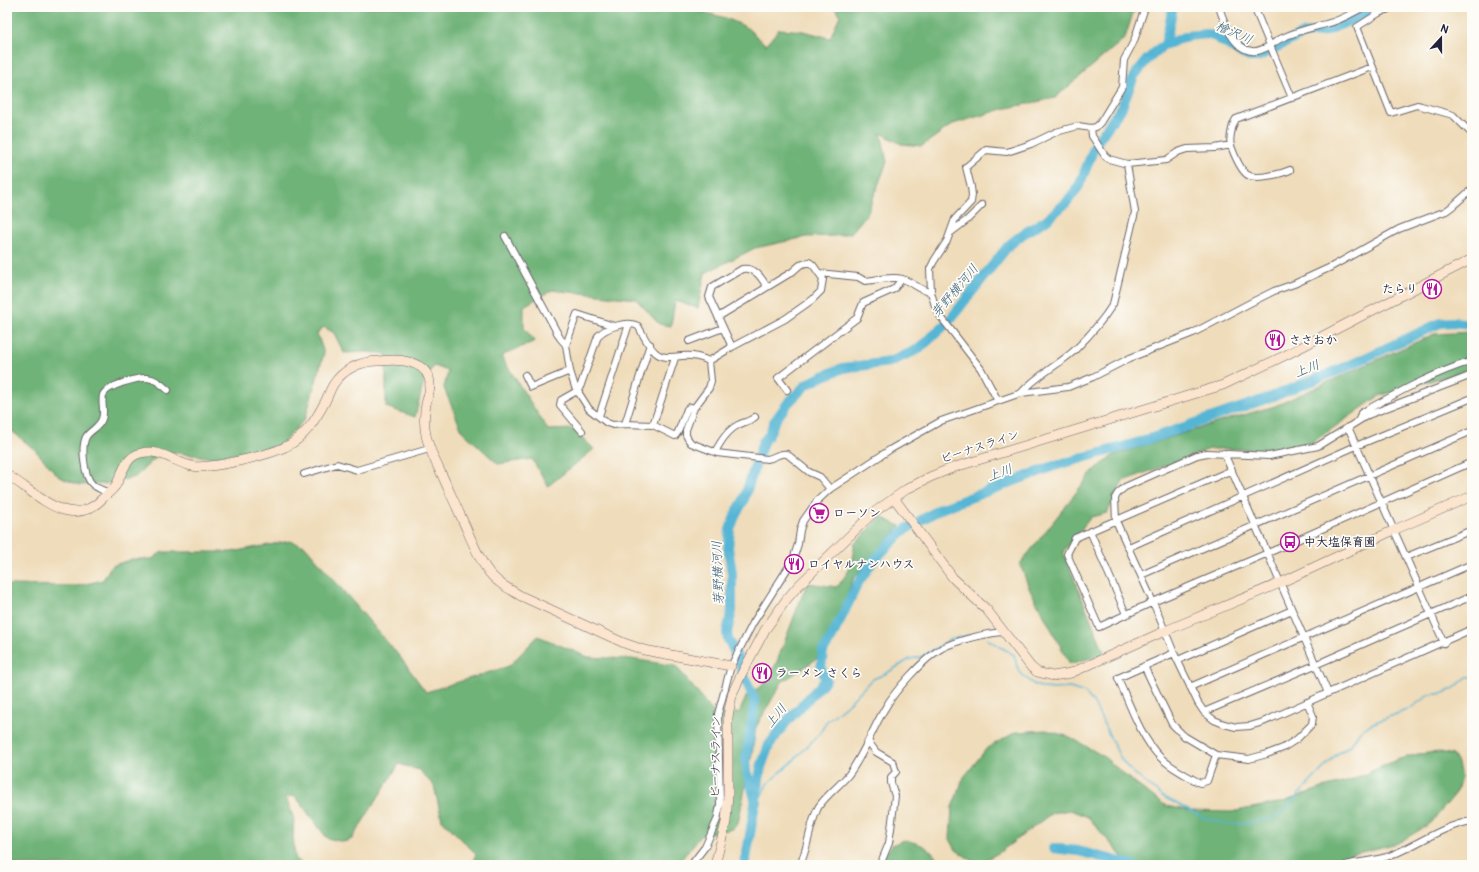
<svg xmlns="http://www.w3.org/2000/svg" width="1479" height="872" font-family="Pangolin,'Klee One',sans-serif">
  <rect width="100%" height="100%" fill="#fdfcf7"/>
  <filter id="ink" filterUnits="userSpaceOnUse"><feTurbulence type="fractalNoise" baseFrequency=".025" numOctaves="2"/><feDisplacementMap in="SourceGraphic" scale="8" xChannelSelector="R" yChannelSelector="G"/><feConvolveMatrix kernelMatrix="1 2 1 2 8 2 1 2 1" color-interpolation-filters="sRGB"/></filter>
  <filter id="wash" filterUnits="userSpaceOnUse"><feTurbulence type="fractalNoise" baseFrequency=".012" numOctaves="4" result="noise"/><feDisplacementMap in="SourceGraphic" scale="16" xChannelSelector="R" yChannelSelector="G"/><feGaussianBlur stdDeviation="0.9" result="paint"/><feColorMatrix in="noise" values="0 0 0 0 0 0 0 0 0 0 0 0 0 0 0 0 0 1.4 0 .05"/><feComposite in="paint" operator="in"/></filter>
  <g filter="url(#wash)">
    <rect width="100%" height="100%" fill="#efdcba"/>
    <path fill="#6fb378" stroke="#486a5a" d="M7 7H683L726 18 746 27 766 45 779 29 803 31 830 38 840 15 834 7H1135L1125 38 1055 98 1003 109 953 124 922 146 901 144 881 133 887 162 867 214 851 233 835 236 806 237 755 248 705 273 698 308 675 301 671 326 659 324 636 299 552 290 524 306V328L535 341 501 356 548 430 573 429 594 449 548 486 532 459 498 464 462 431 444 388 448 371 434 366 424 381 415 417 386 407V354L367 352 344 353 334 333 324 327 317 333 324 353 305 419 280 446 214 458 163 451 135 477 105 484 79 485 59 477 35 450 7 427Z
      M1472 332V369L1379 396 1313 442 1275 449H1210L1123 481 1107 513 1091 517 1063 552 1105 654 1070 664 1029 588 1020 564 1092 472 1114 455 1219 422 1275 406 1434 334Z
      M881 517 900 526 853 579 839 621 818 658 782 682 756 727 752 755 738 823 733 829 701 835 677 865H469L472 863 476 854 442 820 434 786 419 770 399 764 352 839 344 842 327 838 295 796 286 797 294 819 293 836 295 857 303 865H7V586L11 585 77 586 103 580 111 566 133 559H152L162 552H231L290 541 305 546 400 657 426 692 509 666 538 636 588 657 632 659 676 666 713 712 739 713 747 695 763 685 776 664 807 583 837 587C850 569 854 567 854 544Z
      M1046 730 1070 737 1103 756 1133 782 1166 806 1192 811 1231 812 1283 802 1322 788 1350 781 1396 760 1418 754 1440 752 1453 755 1458 763 1461 778 1456 793 1431 823 1398 843 1342 857 1294 865H1129L1088 817 1070 810 1052 813 1000 852 982 862 971 860 956 850 950 839 952 807 964 777 987 748 1016 732Z
      M903 840C924 844 929 847 942 865H877L892 845Z"/>
    <g fill="none" stroke-linecap="round" stroke-linejoin="round">
      <path stroke="#55b5d4" stroke-width="1.5" d="M987 639 1014 655 1019 672 1033 684 1043 688 1054 689 1070 688 1085 693 1093 702 1121 759 1127 767 1142 780 1162 796 1204 818 1227 824H1242L1273 818 1286 808 1337 754 1351 745 1359 732 1371 724 1409 709 1429 695 1444 693 1453 689 1467 677H1472
        M756 802 761 797 767 784 792 762 820 733 827 721 850 702 871 680 887 673 910 659 921 657 951 639 975 634"/>
      <path stroke="#55b5d4" stroke-width="10" d="M1165 45 1173 7
        M756 802 747 771 746 760 755 701 741 669 740 663 728 639 727 632 732 611V573L728 548 730 530 736 513 743 502 763 442 769 435 774 422 788 403 806 385 821 377 843 368 890 362 910 353 920 348 949 321 1008 246 1023 234 1046 220 1066 203 1079 186 1096 143 1122 107 1134 76 1146 61 1161 47 1187 36 1207 34 1216 37 1239 52 1249 57H1257L1303 34 1326 31 1380 7
        M1053 848 1078 851 1133 865
        M745 865 761 767 769 745 788 720 826 680 821 669 823 651 830 641 858 583 874 560 903 531 940 509 1054 466 1147 440 1274 396 1346 367 1440 323 1453 322 1472 324"/>
    </g>
  </g>
  <g filter="url(#ink)">
    <g fill="none" stroke-linecap="round" stroke-linejoin="round">
      <defs>
        <path id="street" d="M1219 7C1224 22 1233 49 1252 51 1262 53 1274 42 1282 38 1297 31 1311 28 1326 24 1339 21 1351 14 1362 8V7
          M1254 7 1292 98
          M1393 7 1379 13 1357 27 1391 113 1417 105 1421 106 1453 115 1472 134
          M1091 128 1092 136 1105 156 1109 159 1127 164 1166 160 1178 152 1187 149 1215 148 1231 145
          M1290 170C1281 174 1259 179 1250 176 1242 174 1234 154 1231 146 1229 139 1232 125 1236 119L1372 67
          M950 233 967 220 982 205
          M505 236 560 338 566 345 570 371 575 387 589 409 607 423 613 425 625 424 653 425 675 436 678 432 687 409 690 407 694 408
          M819 273 858 277 865 281C876 280 891 276 902 279 913 282 920 291 931 292
          M689 341 723 328
          M566 345 577 314 614 326
          M732 347 709 297 712 287 742 269C755 267 761 277 767 287
          M709 361 732 347 785 319 812 300 821 291 823 279 813 265 809 262 800 265 792 272 718 317
          M525 375 531 387 570 371
          M1472 375 1368 415 1318 446 1269 456 1207 453 1197 455 1125 487 1118 493 1115 498 1116 521 1153 602 1174 653 1198 703 1204 712 1214 720 1224 724 1236 727 1250 726 1263 722 1472 629
          M787 390 778 378 857 318 863 303 894 289 902 279
          M577 391 561 400 560 405 582 431
          M578 393 598 336C605 328 627 320 638 326 643 334 648 346 655 352 662 359 673 357 682 356 691 355 701 357 709 361L711 381 709 388 694 408 686 430V435L688 439 691 443 717 453 767 459C776 458 778 452 787 454L809 472 820 477 830 489
          M1021 393C1037 375 1059 365 1076 349 1089 336 1103 320 1113 304L1135 212 1127 164
          M998 401 981 369 941 317 935 306 931 292 930 269 934 261 947 241 955 219 971 202 972 195 971 187 966 167 986 150 1007 152 1031 144 1056 132 1078 126 1091 128 1096 127 1100 123 1122 87 1124 60 1134 41 1145 7
          M599 416 629 324
          M1359 420 1361 413C1397 393 1433 373 1472 361
          M625 424 650 344
          M653 425 675 358
          M1348 427 1444 643
          M715 452C721 441 727 431 738 425 744 422 750 421 755 417
          M1224 453 1328 693
          M1232 470 1075 538 1067 554 1099 627 1153 602 1268 553 1472 462
          M304 474 337 464 357 470 429 449
          M108 493C103 490 96 488 92 484 84 476 81 447 86 437 90 430 99 428 102 419 105 412 101 403 103 395 106 386 138 377 147 378 156 379 161 384 168 390
          M1090 531 1126 614
          M1129 547 1356 446 1472 398
          M1406 557 1472 530
          M1141 575 1472 431
          M1174 653 1118 678C1129 703 1142 740 1161 758 1173 769 1187 776 1200 783L1207 781 1216 755
          M1178 660 1292 610
          M1144 666 1172 724 1184 736 1216 755 1249 759 1267 754 1283 748 1297 739 1312 724 1313 716 1307 702
          M1190 687 1472 564
          M1204 712 1315 665 1472 596
          M868 741 876 752 893 762 896 772 891 777V783L895 796 891 829 889 843 880 865
          M691 865 705 847 717 820 720 805 718 714 731 666 753 623 793 560 798 544 800 530 803 521 817 501 830 489 891 449 941 421 1021 393 1068 387 1093 377 1130 358 1193 333 1250 303 1274 291 1294 284 1331 267 1399 229 1446 211 1454 205 1472 189
          M800 865C808 848 809 828 817 810 820 800 842 784 849 774 864 754 872 730 884 710 895 690 923 659 942 648 958 640 987 633 1004 632
          M1346 865C1361 861 1378 861 1392 855 1419 844 1442 826 1472 821"/>
        <path id="secondary" d="M7 475C36 492 70 533 103 498 107 494 113 490 116 485 123 472 125 457 141 453 160 448 175 463 192 466 208 470 269 455 285 447 304 439 316 419 325 402 328 396 330 390 333 385 343 369 361 361 379 361 389 360 399 359 409 362 417 364 426 369 429 378 432 387 428 395 426 404 424 414 424 425 426 435 429 450 436 463 443 477 449 491 456 505 462 519 470 536 477 556 488 571 496 582 509 589 521 596L624 643 644 650 731 666
          M894 498 953 578 987 610 1031 667 1037 672 1053 676 1071 673 1165 631 1280 583 1394 530 1472 496
          M715 865 726 822 728 795V717L730 705 733 692 741 675 765 630 786 600 798 586 873 513 907 489 930 477 952 468 1223 385 1286 355 1472 259"/>
      </defs>
      <use href="#street" stroke="#6a6367" stroke-width="8"/>
      <use href="#secondary" stroke="#6a6367" stroke-width="10"/>
      <use href="#street" stroke="#fff" stroke-width="6"/>
      <use href="#secondary" stroke="#fce5cf" stroke-width="9"/>
    </g>
  </g>
  <defs>
    <symbol id="restaurant-ring" viewBox="-11 -11 22 22"><circle r="9.5" fill="#fdfcf7" stroke="#b5179e" stroke-width="1.5"/><path d="M-5-6h1v4h1v-4h1v4h1v-4h1v5L-1.5 .5V6h-2V.5L-5-1ZM5-6V6H3V1.5H1.5Q1.5-4 5-6Z" fill="#b5179e"/></symbol>
    <symbol id="supermarket-ring" viewBox="-11 -11 22 22"><circle r="9.5" fill="#fdfcf7" stroke="#b5179e" stroke-width="1.5"/><path d="M-6-5.5h2.5l.6 2H6L4.5 2H-2.5L-4.4-4H-6ZM-1.5 3.2a1.3 1.3 0 1 0 .1 0ZM3 3.2a1.3 1.3 0 1 0 .1 0Z" fill="#b5179e"/></symbol>
    <symbol id="bus-ring" viewBox="-11 -11 22 22"><circle r="9.5" fill="#fdfcf7" stroke="#b5179e" stroke-width="1.5"/><path d="M-5-6H5V4H4V6H2V4H-2V6H-4V4H-5ZM-3.5-4V0h7V-4ZM-3.5 1.2v1.5H-2V1.2ZM2 1.2v1.5H3.5V1.2Z" fill="#b5179e"/></symbol>
  </defs>
  <g fill-rule="evenodd">
    <use href="#restaurant-ring" x="1421" y="278" width="22" height="22"/>
    <use href="#restaurant-ring" x="1264" y="329" width="22" height="22"/>
    <use href="#supermarket-ring" x="808" y="502" width="22" height="22"/>
    <use href="#bus-ring" x="1279" y="531" width="22" height="22"/>
    <use href="#restaurant-ring" x="783" y="553" width="22" height="22"/>
    <use href="#restaurant-ring" x="751" y="662" width="22" height="22"/>
  </g>
  <g text-anchor="middle" dominant-baseline="central" stroke-width="3.5" stroke-linejoin="round" paint-order="stroke">
    <g font-size="12" font-weight="bold" fill="#22223b" stroke="#fdfcf7" text-anchor="start">
      <text x="1418" y="289" text-anchor="end">たらり</text>
      <text x="1289" y="340">ささおか</text>
      <text x="833" y="513">ローソン</text>
      <text x="1304" y="542">中大塩保育園</text>
      <text x="808" y="564">ロイヤルナンハウス</text>
      <text x="776" y="673">ラーメン さくら</text>
    </g>
    <g font-size="12" fill="#22223b" stroke="#fdfcf7">
      <text transform="translate(980 447) rotate(-18)">ビーナスライン</text>
      <text transform="translate(716 757) rotate(-89)">ビーナスライン</text>
    </g>
    <g font-size="13" font-style="italic" fill="#365d78" stroke="#fdfcf7">
      <text transform="translate(1234 33) rotate(24)">檜沢川</text>
      <text transform="translate(955 291) rotate(-50)">芽野横河川</text>
      <text transform="translate(1307 369) rotate(-22)">上川</text>
      <text transform="translate(1000 473) rotate(-20)">上川</text>
      <text transform="translate(718 573) rotate(-92)">芽野横河川</text>
      <text transform="translate(776 716) rotate(-50)">上川</text>
    </g>
  </g>
  <rect width="1479" height="872" fill="none" stroke="#fdfcf7" stroke-width="24"/>
  <g transform="translate(1441 38) rotate(21)" stroke="#fdfcf7" stroke-width="3" paint-order="stroke">
  <path d="M0-3L7 15L0 10L-7 15Z" fill="#22223b"/>
  <text y="-6" font-size="11" font-weight="bold" text-anchor="middle" fill="#22223b">N</text>
  </g>
</svg>
